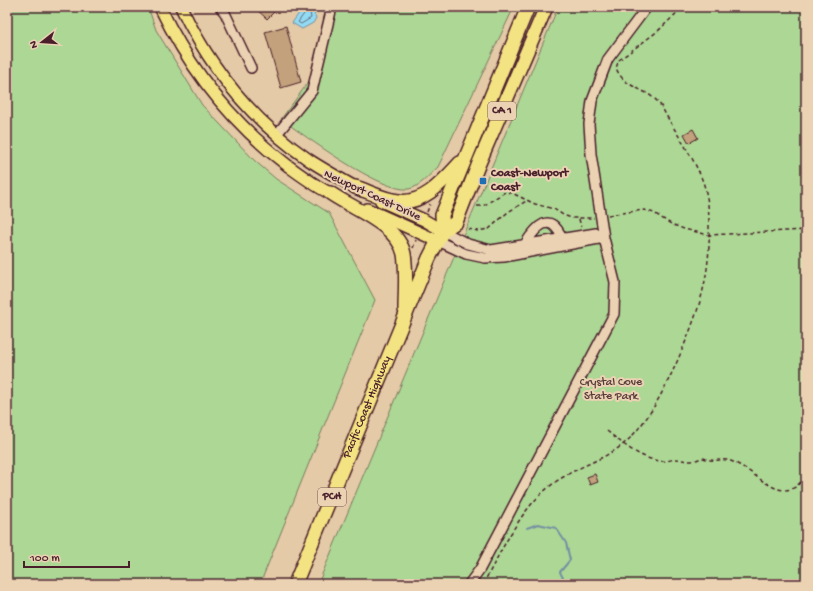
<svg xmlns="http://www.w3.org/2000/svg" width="813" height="591" font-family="'Gochi Hand',sans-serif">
  <rect width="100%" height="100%" fill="#e4caa6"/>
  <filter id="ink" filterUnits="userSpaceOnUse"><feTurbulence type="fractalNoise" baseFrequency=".025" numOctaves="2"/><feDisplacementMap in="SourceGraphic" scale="8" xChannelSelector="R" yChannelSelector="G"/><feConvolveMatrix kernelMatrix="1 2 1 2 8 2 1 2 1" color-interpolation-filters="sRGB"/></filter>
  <g filter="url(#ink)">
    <path fill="#acd794" stroke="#7b7b60" d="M7 7H148L156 30 202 105 255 161 276 179 329 213 375 300 260 584H7Z
      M335 7H514L438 167C430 174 420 187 409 189 382 193 305 136 281 119L316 72Z
      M558 7H806V584H318Z"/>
    <path fill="#92dbf4" stroke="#7590a4" d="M300 7H313V11L316 18 313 23 302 29 292 23 300 12Z"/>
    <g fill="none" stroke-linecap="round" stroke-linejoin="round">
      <path stroke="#676a7b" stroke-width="1" d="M304 7V14L298 22 301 24 311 18 309 7"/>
      <path stroke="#7590a4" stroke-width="2" d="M527 528 538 524 556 528 566 543 570 560 560 572 566 584"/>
    </g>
    <path fill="#c2a17b" stroke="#4a1f2b" d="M254 7H279L267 19Z
      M286 26 301 82 281 88 265 32Z
      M693 129 698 138 689 143 684 134Z
      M595 474 598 482 590 485 587 477Z"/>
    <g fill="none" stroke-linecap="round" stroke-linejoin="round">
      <defs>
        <path id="minor" d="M220 7 225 13 251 68
          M277 134 312 91 332 7
          M443 231 468 244 491 250 596 233
          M438 241 466 254 485 258 504 257 604 238
          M525 244C536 227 550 210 562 238L560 242
          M469 584 480 569 614 314 615 282 604 238 591 154 589 124 592 101 608 59 647 7"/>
        <path id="major" d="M160 7C190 70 232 123 287 165 302 176 319 189 336 196
          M181 7C210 68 253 121 309 160 326 171 344 181 362 191
          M381 201 424 220 443 231
          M367 209 438 241"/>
        <g id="highway">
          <path d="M355 187C368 191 384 200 399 201 424 205 445 179 460 163"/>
          <path d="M330 193C353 209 398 225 404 254 407 272 405 292 405 310"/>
          <path d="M443 231 442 215 528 7"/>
          <path id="s1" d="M295 584 429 258 443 231 456 222 479 163 546 7"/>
        </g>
      </defs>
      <use href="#minor" stroke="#4a1f2b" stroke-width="12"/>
      <use href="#major" stroke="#4a1f2b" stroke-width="14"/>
      <use href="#highway" stroke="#4a1f2b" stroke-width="16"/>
      <path stroke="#4a1f2b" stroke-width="1.5" stroke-dasharray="4 3" stroke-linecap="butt" d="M477 206H483L505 192 512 193 535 204 554 209 563 215 572 218H594
        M427 212 430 204
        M608 215 644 210 654 213 671 224 684 229 709 235 806 230
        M579 219 581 227
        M468 229 478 231 489 229 508 212 528 200
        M413 248 416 240
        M607 431C622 443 640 459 660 461 665 462 670 460 675 459 680 459 685 461 690 461 695 461 698 459 702 458 705 458 708 460 711 460 717 461 721 459 727 460 753 465 784 515 806 474
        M483 584C505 545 524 499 565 476 588 462 612 457 631 437 651 416 664 390 676 364 697 316 711 280 709 226 709 211 708 196 703 182 695 160 680 139 669 120 665 114 662 106 657 101 643 87 624 88 616 68L619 60 658 31 683 7"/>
      <use href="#minor" stroke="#ead2b3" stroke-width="9"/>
      <use href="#major" stroke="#f4e382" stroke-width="11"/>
      <use href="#highway" stroke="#f4e382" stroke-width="13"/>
    </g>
  </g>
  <rect fill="#1f6fb2" stroke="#ead2b3" stroke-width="1.5" x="479" y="177" width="8" height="8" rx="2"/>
  <g text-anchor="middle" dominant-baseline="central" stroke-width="4" stroke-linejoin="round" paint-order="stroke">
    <g fill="#ead2b3" stroke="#7a5554" stroke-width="1">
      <rect x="488" y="102" width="28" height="18" rx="3"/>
      <rect x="318" y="488" width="28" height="18" rx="3"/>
    </g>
    <g font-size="11" font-weight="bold" fill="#4a1f2b">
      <text x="502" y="111">CA 1</text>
      <text x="332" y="497">PCH</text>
    </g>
    <g font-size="12" font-weight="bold" fill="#4a1f2b" stroke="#ead2b3" text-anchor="start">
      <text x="491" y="174">Coast-Newport<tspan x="491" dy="14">Coast</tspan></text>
    </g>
    <g font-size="12" fill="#4a1f2b" stroke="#ead2b3">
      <text transform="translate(372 196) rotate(25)">Newport Coast Drive</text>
      <text stroke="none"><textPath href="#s1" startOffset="191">Pacific Coast Highway</textPath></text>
    </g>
    <g font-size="12" fill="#593b3b" stroke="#ead2b3">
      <text x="611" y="383">Crystal Cove<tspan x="611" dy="14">State Park</tspan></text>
    </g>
  </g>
  <rect width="813" height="591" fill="none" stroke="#ead2b3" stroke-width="24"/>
  <rect x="12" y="12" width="789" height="567" fill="none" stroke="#4a1f2b" stroke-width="1.5" filter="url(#ink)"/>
  <g transform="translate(42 42) rotate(253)" stroke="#ead2b3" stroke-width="3" paint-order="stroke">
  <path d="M0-3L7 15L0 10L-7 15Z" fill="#4a1f2b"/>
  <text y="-6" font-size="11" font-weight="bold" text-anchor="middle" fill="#4a1f2b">N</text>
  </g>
  <path d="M24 561v6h105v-6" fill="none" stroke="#4a1f2b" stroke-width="2"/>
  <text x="30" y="561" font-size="12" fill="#4a1f2b" stroke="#ead2b3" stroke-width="3" paint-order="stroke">100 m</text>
</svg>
